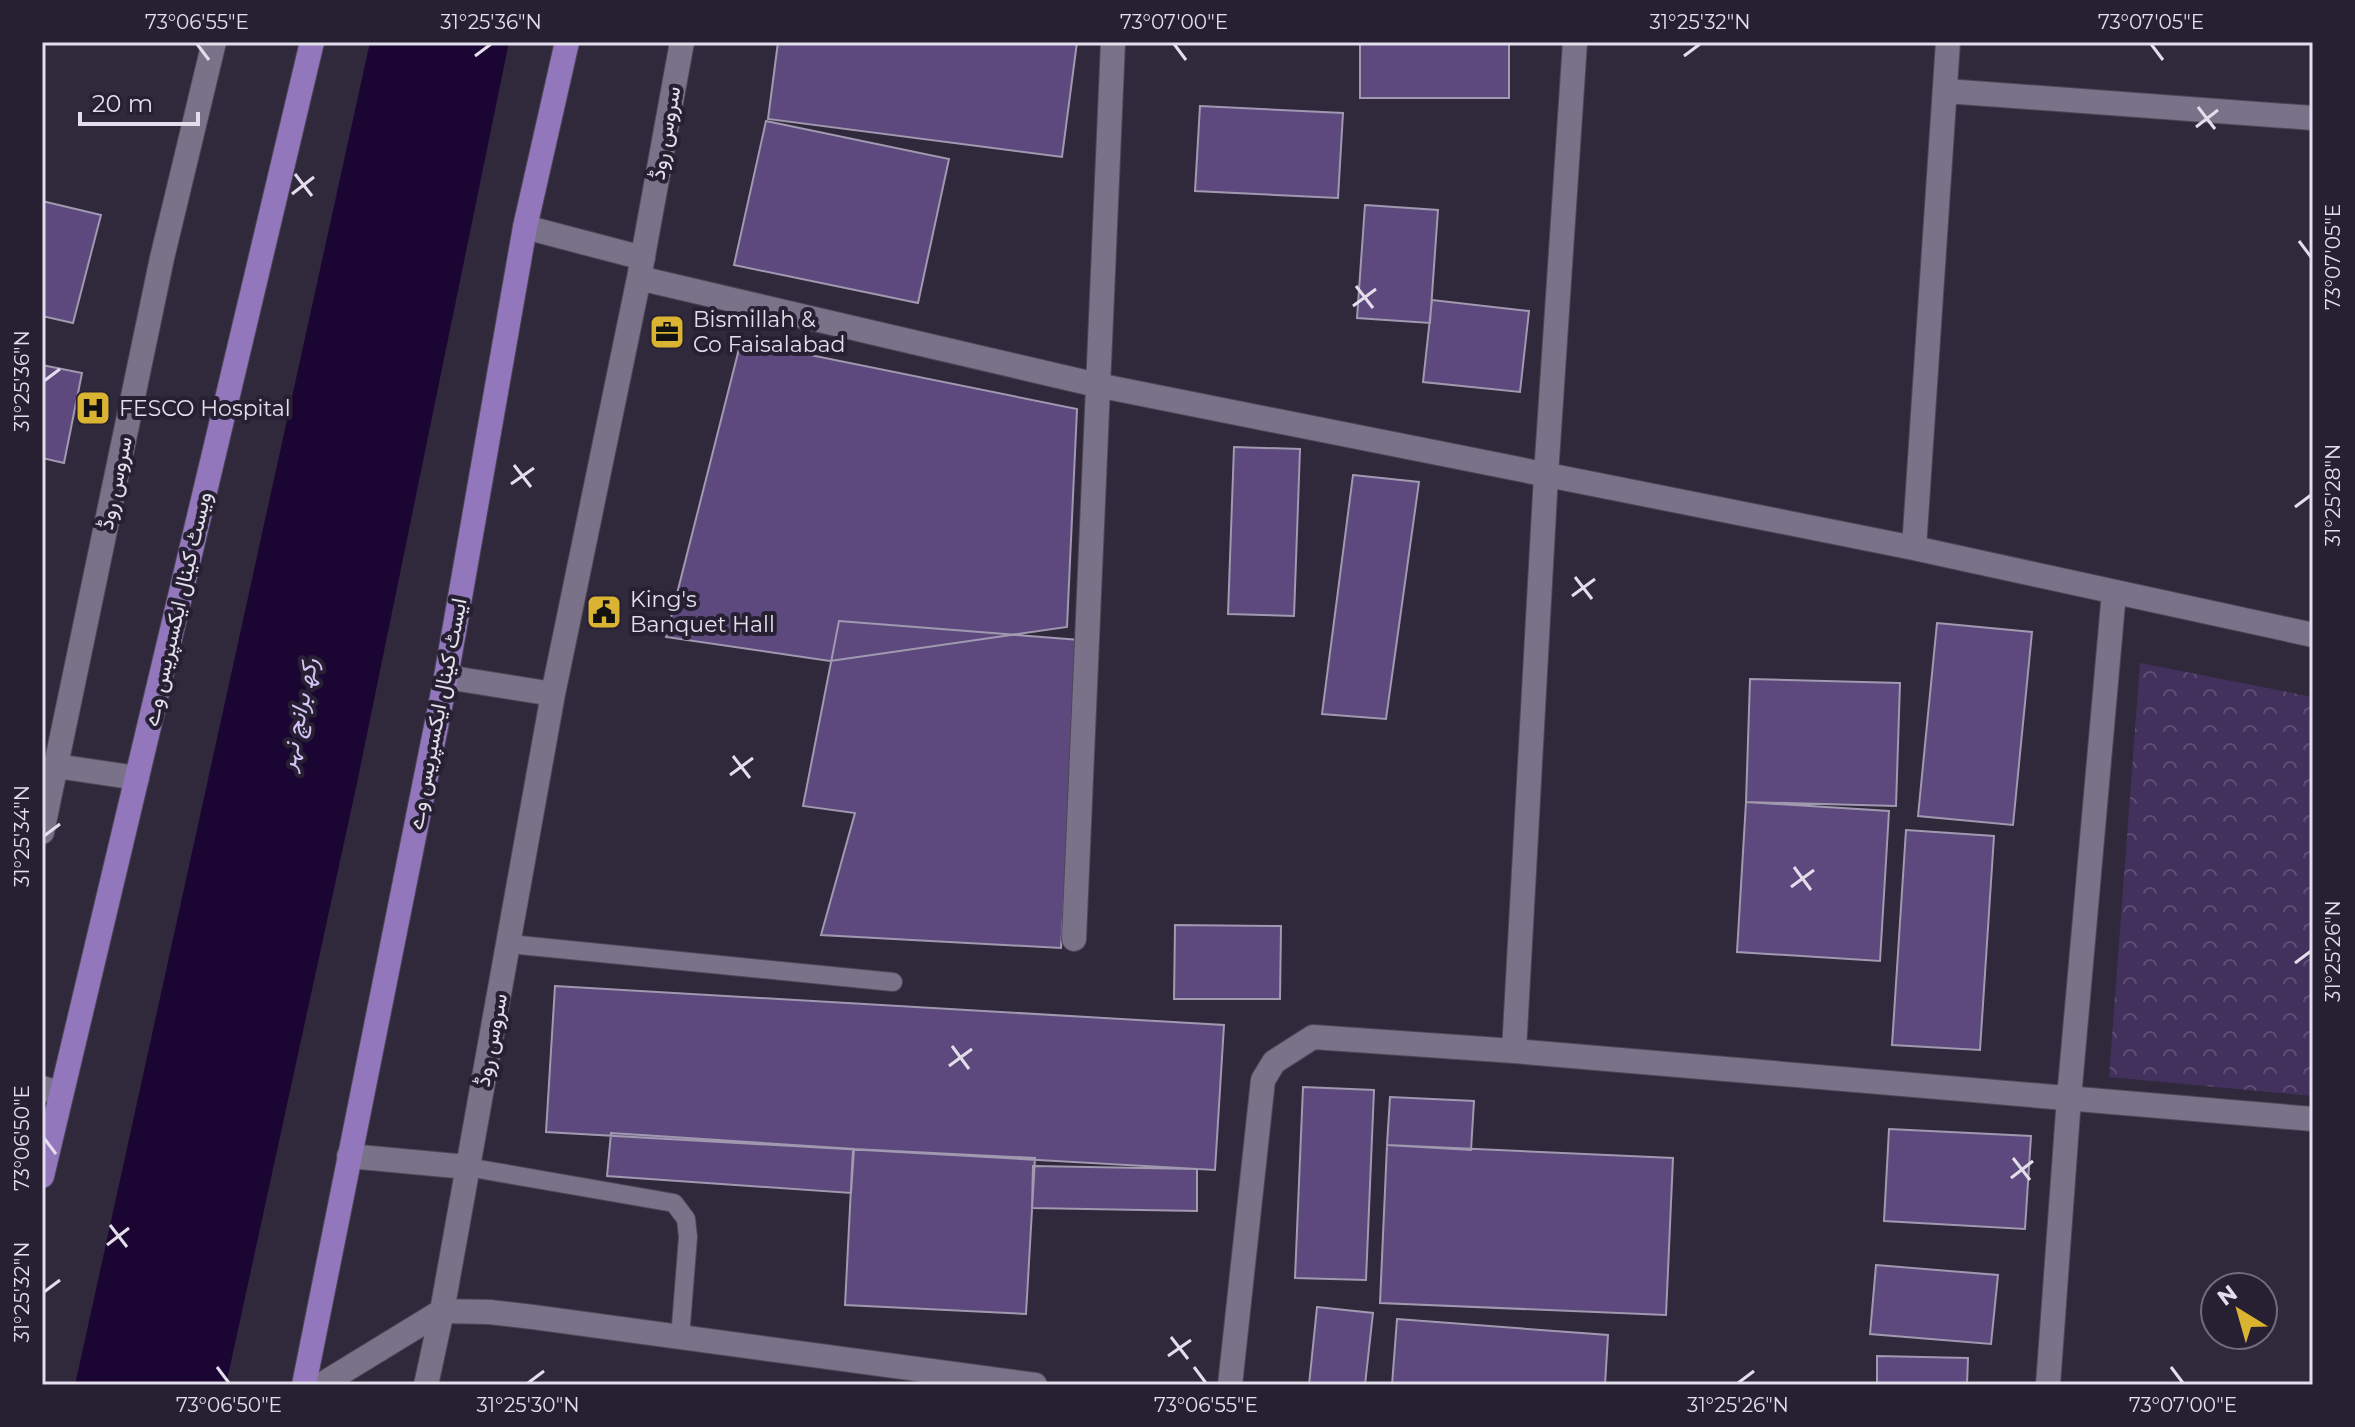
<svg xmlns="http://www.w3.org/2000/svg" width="2355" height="1427" font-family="Montserrat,Vazirmatn,sans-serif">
  <defs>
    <pattern id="park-crowns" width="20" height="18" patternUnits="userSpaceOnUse" patternTransform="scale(2)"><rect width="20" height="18" fill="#42315c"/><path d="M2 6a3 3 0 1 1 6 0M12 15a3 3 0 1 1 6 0" fill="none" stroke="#5d4e74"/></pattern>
  </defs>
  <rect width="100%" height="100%" fill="#30293c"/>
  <path fill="url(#park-crowns)" d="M2140 663 2313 697V1096L2109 1077Z"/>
  <path fill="#1b0533" d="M370 42H509L357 783 226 1385H75Z"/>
  <path fill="#5d497d" stroke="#a099b0" stroke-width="2" d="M778 42H1077L1062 157 768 119Z
    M1360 42H1509V98H1360Z
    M1200 106 1343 113 1338 198 1195 191Z
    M766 121 949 159 918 303 734 265Z
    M42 201 101 215 73 323 42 316Z
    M1365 205 1438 210 1430 323 1357 318Z
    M1432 300 1529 311 1520 392 1423 382Z
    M741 341 1077 409 1067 627 830 661 666 637Z
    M42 365 82 373 64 463 42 458Z
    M1234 447 1300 449 1294 616 1228 614Z
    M1353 475 1419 482 1386 719 1322 714Z
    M839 621 1080 640 1061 948 821 935 855 813 803 806Z
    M1937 623 2032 632 2013 825 1918 816Z
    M1750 679 1900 683 1896 806 1746 802Z
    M1746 802 1889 811 1880 961 1737 952Z
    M1906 830 1994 836 1980 1050 1892 1045Z
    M1175 925 1281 926 1280 999H1174Z
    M555 986 1224 1025 1215 1170 546 1132Z
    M1303 1087 1374 1090 1366 1280 1295 1278Z
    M1390 1097 1474 1101 1471 1150 1387 1145Z
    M1889 1129 2031 1136 2025 1229 1884 1221Z
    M611 1133 854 1149 851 1193 607 1176Z
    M1387 1145 1673 1158 1666 1315 1380 1303Z
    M853 1149 1035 1158 1026 1314 845 1305Z
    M1033 1166 1197 1169V1211L1032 1208Z
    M1876 1265 1998 1275 1991 1344 1870 1334Z
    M1317 1307 1373 1313 1365 1385H1309Z
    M1397 1319 1608 1335 1605 1385H1392Z
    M1877 1356 1968 1358 1967 1385H1877Z"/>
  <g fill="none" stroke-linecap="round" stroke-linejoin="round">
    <defs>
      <path id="lane" d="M509 944 893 982
        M467 1167 674 1203 686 1219 688 1237 680 1338"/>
      <path id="street" d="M1948 42 1914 548 2313 635
        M1946 91 2313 118
        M525 227 643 258
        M639 278 1097 385 1914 548
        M553 694 639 278 682 42
        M56 766 137 778
        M42 832 162 258 214 42
        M1074 939 1113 42
        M1514 1051 1546 475 1575 42
        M42 1088 60 1093
        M349 1156 467 1167
        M321 1385 442 1311 490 1312 533 1317 1035 1385
        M426 1385 442 1311 553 694 446 677
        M1230 1385 1263 1080 1274 1062 1313 1037 1514 1051 2313 1119
        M2048 1385 2069 1098 2114 592"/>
      <path id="primary" d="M42 1176 312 42
        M304 1385 446 677 525 227 567 42"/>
    </defs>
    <use href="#lane" stroke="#4d4757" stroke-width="20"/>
    <use href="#street" stroke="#4d4757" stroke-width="26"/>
    <use href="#primary" stroke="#4d4757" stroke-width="26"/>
    <use href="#lane" stroke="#797288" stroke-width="18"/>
    <use href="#street" stroke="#797288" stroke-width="24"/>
    <use href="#primary" stroke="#9277bd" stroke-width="24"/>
  </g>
  <path fill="none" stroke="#e2deeb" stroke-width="3" d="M197 44 209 60M1174 44 1186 60M2151 44 2163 60M475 56 491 44M1684 56 1700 44M2198 107 2215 129M2196 127 2218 110M295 174 312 196M292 194 314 177M2299 241 2311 257M1356 286 1373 308M1353 306 1376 289M44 381 60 369M514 465 531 487M511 484 534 468M2295 507 2311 495M1575 577 1592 599M1572 596 1595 579M733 756 750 778M730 775 753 758M44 836 60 824M1794 867 1811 890M1791 887 1814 870M2295 963 2311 951M952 1046 969 1069M949 1066 972 1049M44 1138 56 1154M2013 1158 2030 1180M2011 1178 2033 1161M110 1225 127 1247M107 1245 129 1228M44 1292 60 1280M1171 1337 1188 1359M1168 1356 1191 1340M217 1367 229 1383M1194 1367 1206 1383M2171 1367 2183 1383M528 1383 544 1371M1738 1383 1754 1371"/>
  <defs>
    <symbol id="office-square" viewBox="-11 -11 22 22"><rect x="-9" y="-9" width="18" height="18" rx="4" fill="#dab333" stroke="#262032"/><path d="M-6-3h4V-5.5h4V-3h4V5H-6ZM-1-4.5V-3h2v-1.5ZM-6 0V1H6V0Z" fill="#111"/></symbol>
    <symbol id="hospital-square" viewBox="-11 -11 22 22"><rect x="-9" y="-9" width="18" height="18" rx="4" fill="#dab333" stroke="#262032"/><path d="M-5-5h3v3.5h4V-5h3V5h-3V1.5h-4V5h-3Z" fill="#111"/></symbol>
    <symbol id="civic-square" viewBox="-11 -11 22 22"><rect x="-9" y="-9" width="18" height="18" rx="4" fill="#dab333" stroke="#262032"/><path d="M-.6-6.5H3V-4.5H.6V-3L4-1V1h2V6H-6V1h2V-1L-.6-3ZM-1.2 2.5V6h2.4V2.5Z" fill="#111"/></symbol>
  </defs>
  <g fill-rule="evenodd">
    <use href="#office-square" x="647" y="312" width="40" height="40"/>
    <use href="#hospital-square" x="73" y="388" width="40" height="40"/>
    <use href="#civic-square" x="584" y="592" width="40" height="40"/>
  </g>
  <g text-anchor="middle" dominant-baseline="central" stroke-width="8" stroke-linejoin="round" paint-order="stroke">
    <g font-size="22" fill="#e2deeb" stroke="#262032">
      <text transform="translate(665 133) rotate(-80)">سروس روڈ</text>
      <text transform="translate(115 483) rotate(-78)">سروس روڈ</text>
      <text transform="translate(177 609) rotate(-77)">ویسٹ کینال ایکسپریس وے</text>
      <text transform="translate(437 714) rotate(-79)">ایسٹ کینال ایکسپریس وے</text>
      <text transform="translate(491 1040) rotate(-79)">سروس روڈ</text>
    </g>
    <g font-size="22" fill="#e2deeb" stroke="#262032" text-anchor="start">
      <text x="693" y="319">Bismillah &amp;<tspan x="693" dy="25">Co Faisalabad</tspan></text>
      <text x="119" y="408">FESCO Hospital</text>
      <text x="630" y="599">King's<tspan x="630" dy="25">Banquet Hall</tspan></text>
    </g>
    <g font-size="24" font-style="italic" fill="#d6c5f6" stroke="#262032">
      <text transform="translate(298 714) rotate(-78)">رکھ برانچ نہر</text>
    </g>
  </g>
  <rect width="2355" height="1427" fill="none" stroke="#262032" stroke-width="88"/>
  <g transform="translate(2239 1311) rotate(323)"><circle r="38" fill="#262032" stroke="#716c7c" stroke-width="2"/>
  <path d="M0-6L14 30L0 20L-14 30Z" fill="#dab333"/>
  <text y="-12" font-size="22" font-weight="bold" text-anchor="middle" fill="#e2deeb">N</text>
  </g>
  <path d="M80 112v12h118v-12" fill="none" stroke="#e2deeb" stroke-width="4"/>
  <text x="92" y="112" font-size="24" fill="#e2deeb" stroke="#262032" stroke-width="6" paint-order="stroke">20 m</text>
  <rect x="44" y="44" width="2267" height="1339" fill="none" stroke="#e2deeb" stroke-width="3"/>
  <g font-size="20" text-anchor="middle" fill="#e2deeb">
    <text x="197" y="29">73°06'55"E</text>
    <text x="491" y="29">31°25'36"N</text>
    <text x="1174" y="29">73°07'00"E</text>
    <text x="1700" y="29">31°25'32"N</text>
    <text x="2151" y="29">73°07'05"E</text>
    <text transform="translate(2333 257) rotate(-90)" y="7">73°07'05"E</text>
    <text transform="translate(22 381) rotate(-90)" y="7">31°25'36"N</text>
    <text transform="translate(2333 495) rotate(-90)" y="7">31°25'28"N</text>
    <text transform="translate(22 836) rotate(-90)" y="7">31°25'34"N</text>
    <text transform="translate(2333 951) rotate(-90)" y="7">31°25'26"N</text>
    <text transform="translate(22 1138) rotate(-90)" y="7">73°06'50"E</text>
    <text transform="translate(22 1292) rotate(-90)" y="7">31°25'32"N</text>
    <text x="229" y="1412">73°06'50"E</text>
    <text x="528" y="1412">31°25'30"N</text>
    <text x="1206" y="1412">73°06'55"E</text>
    <text x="1738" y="1412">31°25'26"N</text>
    <text x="2183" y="1412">73°07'00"E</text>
  </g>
</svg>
